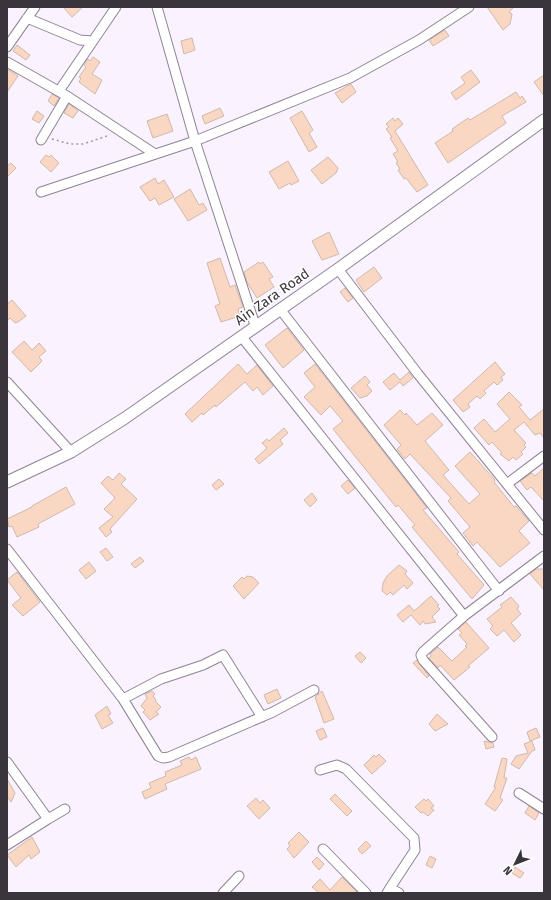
<svg xmlns="http://www.w3.org/2000/svg" width="551" height="900" font-family="'Fira Sans',sans-serif">
  <rect width="100%" height="100%" fill="#faf2fe"/>
  <path fill="#fad7c2" stroke="#cfb9ad" d="M63 7H83L72 17Z
    M487 7H514L509 12 512 14 510 24 503 30Z
    M445 30 449 36 433 46 429 40Z
    M192 38 195 50 184 54 181 41Z
    M17 45 30 55 26 60 13 51Z
    M93 57 100 62 92 74 102 80 95 94 79 82 81 78 79 77 86 67 84 65 88 59 90 61Z
    M7 69 18 76 7 92Z
    M471 70 480 82 456 100 451 93 465 83 461 77Z
    M544 75V96L534 82Z
    M351 84 356 92 342 103 335 93Z
    M516 92 520 98 522 96 526 102 502 116 506 123 448 163 435 143 453 131 452 129 468 118 470 120Z
    M52 94 59 98 54 106 48 101Z
    M69 104 78 111 73 118 64 113Z
    M220 108 224 116 205 124 202 116Z
    M37 111 44 116 39 123 32 119Z
    M302 111 313 130 309 133 317 147 309 152 290 118Z
    M167 114 173 131 153 138 147 121Z
    M393 118 395 121 398 118 403 124 395 131 428 185 417 192 406 178 404 179 398 170 400 169 396 163 398 162 393 154 398 151 390 138 392 137 386 129 389 127 386 124Z
    M46 155 49 157 51 155 59 163 51 172 40 162Z
    M328 157 338 168 336 173 322 184 311 170Z
    M288 161 299 181 291 185 290 183 279 189 269 172Z
    M11 163 16 168 7 177V166Z
    M155 178 158 184 164 180 174 197 159 205 155 198 150 201 140 187Z
    M190 189 199 205 203 203 207 210 188 221 174 199Z
    M329 232 339 254 322 260 312 241Z
    M220 258 230 287 235 285 243 307 238 309 240 316 221 322 215 306 220 304 207 263Z
    M259 262 260 264 263 262 273 277 269 279 274 287 257 298 247 282 244 272Z
    M374 267 382 278 364 292 356 280Z
    M345 288 353 298 348 302 340 292Z
    M12 300 26 316 18 322 15 323 10 318 7 321V304Z
    M287 328 304 350 283 368 265 345Z
    M24 341 32 350 39 343 46 351 39 357 42 361 31 372 12 352Z
    M495 362 505 374 501 377 503 380 497 385 494 382 484 391 486 393 480 399 477 396 468 404 470 407 463 412 453 400Z
    M238 364 247 374 257 365 273 386 263 395 257 387 253 391 245 382 216 407 215 405 203 415 202 413 192 422 185 414Z
    M315 364 427 508 423 510 459 552 457 554 484 585 472 599 412 527 415 525 408 517 398 505 396 507 333 429 343 421 330 406 321 415 304 397 315 387 304 373Z
    M409 372 413 378 403 386 400 382 390 390 383 382 394 373 400 380Z
    M365 376 370 382 367 385 372 391 367 396 360 398 351 388Z
    M509 392 522 405 519 407 530 420 544 409V438L540 433 535 435 524 422 514 430 526 443 524 445 526 447 521 452 523 454 516 460 513 457 509 461 500 454 502 453 492 442 489 445 474 428 484 419 495 432 510 419 497 404Z
    M400 410 405 415 406 413 417 425 432 413 443 425 425 441 449 470 443 475 469 504 480 494 455 466 470 452 495 480 494 482 514 507 516 506 529 521 519 531 530 543 500 567 477 542 473 546 463 533 470 527 448 501 451 498 410 454 405 459 397 449 401 445 384 425Z
    M284 428 288 433 280 440 283 444 259 464 255 459 267 448 262 443 267 439 269 441Z
    M544 468V501L531 487 527 490 520 481 532 473 535 476Z
    M119 473 126 479 121 484 137 499 110 529 112 532 106 537 99 528 113 517 104 509 115 498 101 483 108 476 113 480Z
    M219 479 224 484 216 490 212 485Z
    M348 480 355 488 348 494 341 486Z
    M66 487 75 504 38 524 39 527 17 537 12 526 9 527 7 519 32 507V506Z
    M312 493 317 500 310 507 304 500Z
    M106 548 113 557 107 561 100 552Z
    M140 557 144 561 135 568 131 564Z
    M89 562 96 571 86 579 79 570Z
    M399 565 407 571 405 574 413 583 407 589 404 585 393 595 390 592 387 595 382 591 383 583 387 576Z
    M536 569H544V590L530 574Z
    M17 572 40 602 23 616 12 605 21 598 7 580Z
    M247 576 253 577 259 583 244 599 233 586 242 577 244 579Z
    M431 596 439 605 437 606 440 609 432 617 436 622 425 624 423 621 420 625 411 615 403 622 397 615 409 605 414 611Z
    M511 597 519 606 517 609 521 614 511 623 521 635 514 642 504 630 497 636 490 629 493 626 487 619 502 607 500 605Z
    M466 622 489 648 468 666 470 667 454 680 440 665 438 668 429 658 431 656 430 654 438 647 452 661 467 647 465 646 467 644 459 635 462 633 458 629Z
    M360 652 366 658 361 663 355 656Z
    M417 660 429 676 427 678 413 663Z
    M277 689 281 698 268 704 264 695Z
    M152 691 155 694 153 696 156 700 155 701 161 707 156 712 159 714 150 720 143 712 145 710 141 706 147 698 145 694Z
    M322 691 334 719 324 723 315 697Z
    M107 706 111 714 108 715 113 723 102 729 95 715Z
    M437 714 448 724 435 731 429 724Z
    M323 728 327 737 320 740 316 731Z
    M536 728 540 737 530 741 527 732Z
    M484 741 493 743 494 747 486 749Z
    M532 741 535 750 532 751 519 769 511 764 516 756 528 753 524 744Z
    M379 754 386 761 372 774 364 765 374 755 376 757Z
    M189 757 191 760 196 757 201 769 165 784 167 789 145 799 142 792 151 788 149 783 166 776 165 772 182 765 180 761Z
    M502 758 507 759 504 778H507L500 798 503 800 495 811 485 804 496 787H494Z
    M7 779 15 793 11 802 7 796Z
    M335 794 352 811 347 816 330 799Z
    M256 798 260 803 263 800 270 808 259 819 247 806Z
    M424 799 426 801 428 799 434 806 431 808 434 810 428 816 423 812 421 813 415 807Z
    M529 806 539 813 535 820 525 813Z
    M299 832 309 842 294 858 287 849 290 846 288 843Z
    M32 837 40 852 31 859 29 855 16 867 7 855Z
    M366 841 371 846 362 854 358 849Z
    M430 856 436 859 432 868 426 865Z
    M317 857 324 864 319 870 312 862Z
    M515 867 524 873 520 878 512 873Z
    M342 877 358 893H319L312 887 320 879 330 890Z"/>
  <g fill="none" stroke-linecap="round" stroke-linejoin="round">
    <defs>
      <path id="minor" d="M157 7 195 141 255 325
        M27 18 80 40 92 41
        M7 47 35 7
        M7 62 67 96 155 154
        M59 91 116 7
        M41 140 67 96
        M41 192 195 141 350 78 419 40 469 7
        M338 269 418 374 544 530
        M280 309 499 591
        M241 336 464 616
        M7 382 71 452
        M507 484 544 456
        M7 549 123 699 158 756 163 758 169 757 273 712 314 690
        M123 699 161 679 203 665 223 655 262 717
        M492 737 423 660 421 655 423 652 464 616 544 556
        M7 762 48 819 7 845
        M320 770 337 765 346 769 414 838 415 850 390 888
        M519 793 544 809
        M48 819 65 809
        M323 849 366 893
        M223 893 239 876
        M387 893 390 888 399 893"/>
      <path id="major" d="M7 482 71 452 125 418 338 269 544 120"/>
    </defs>
    <use href="#minor" stroke="#8f8395" stroke-width="11"/>
    <use href="#major" stroke="#8f8395" stroke-width="13"/>
    <path stroke="#a099a3" stroke-width="1.5" stroke-dasharray="2 3" stroke-linecap="butt" d="M52 139 70 144H83L110 135"/>
    <use href="#minor" stroke="#fff" stroke-width="9"/>
    <use href="#major" stroke="#fff" stroke-width="11"/>
  </g>
  <g text-anchor="middle" dominant-baseline="central" stroke-width="3" stroke-linejoin="round" paint-order="stroke">
    <g font-size="14" fill="#3a353d" stroke="#fff">
      <text transform="translate(272 297) rotate(-35)">Ain Zara Road</text>
    </g>
  </g>
  <rect width="551" height="900" fill="none" stroke="#3a353d" stroke-width="16"/>
  <g transform="translate(515 864) rotate(227)" stroke="#ffffff" stroke-width="3" paint-order="stroke">
  <path d="M0-3L7 15L0 10L-7 15Z" fill="#3a353d"/>
  <text y="-6" font-size="11" font-weight="bold" text-anchor="middle" fill="#3a353d">N</text>
  </g>
</svg>
